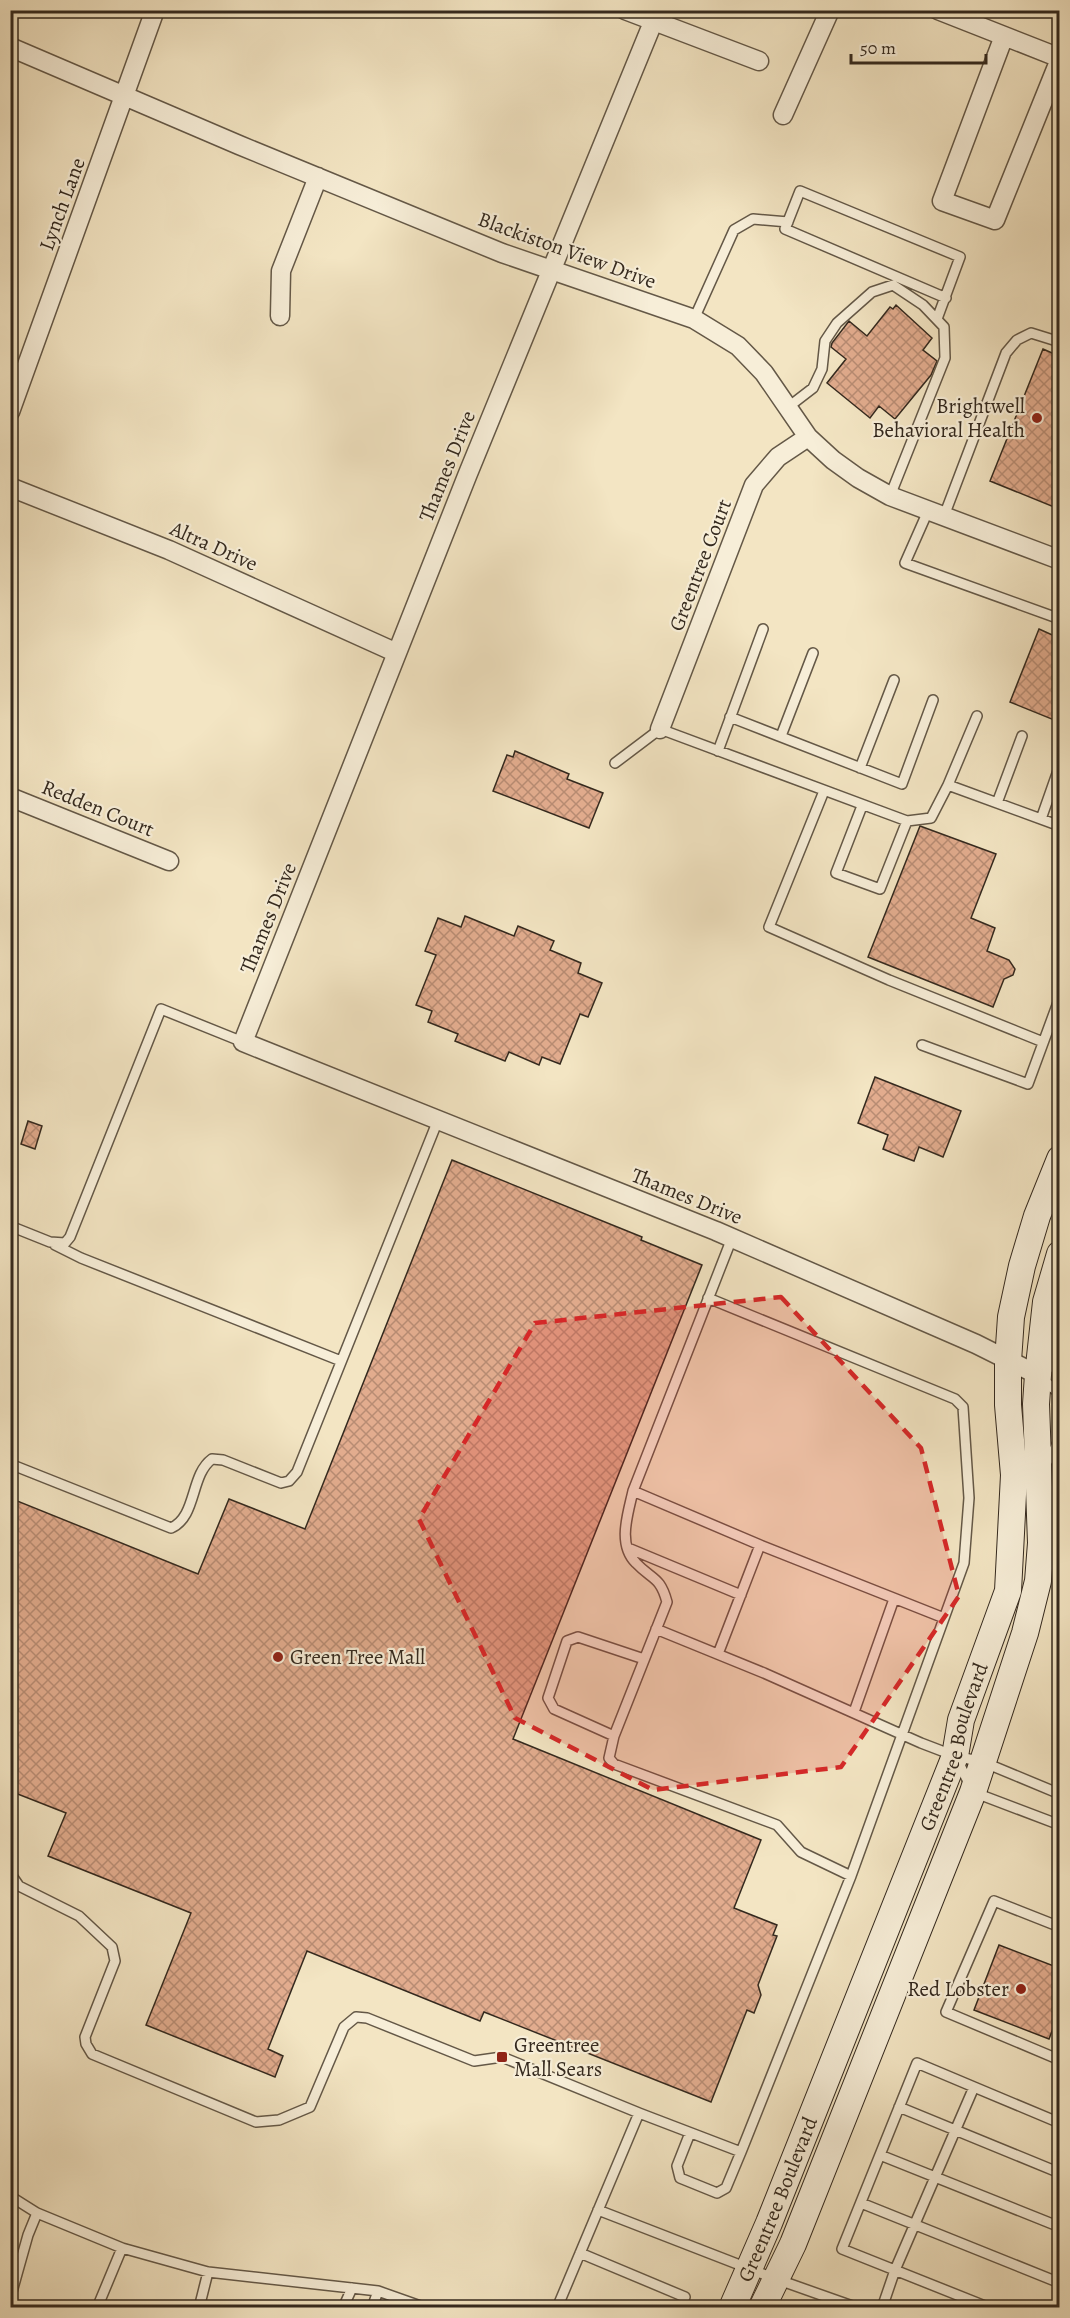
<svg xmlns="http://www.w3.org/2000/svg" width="1070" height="2318" font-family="Alegreya,serif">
  <defs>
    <pattern id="building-cross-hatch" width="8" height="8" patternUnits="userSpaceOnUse" patternTransform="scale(1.5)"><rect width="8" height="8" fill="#e2ac8e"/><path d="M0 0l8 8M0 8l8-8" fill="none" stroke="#b88c73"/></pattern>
  </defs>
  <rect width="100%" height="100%" fill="#f3e5c3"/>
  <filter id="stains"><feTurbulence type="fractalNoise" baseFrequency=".00333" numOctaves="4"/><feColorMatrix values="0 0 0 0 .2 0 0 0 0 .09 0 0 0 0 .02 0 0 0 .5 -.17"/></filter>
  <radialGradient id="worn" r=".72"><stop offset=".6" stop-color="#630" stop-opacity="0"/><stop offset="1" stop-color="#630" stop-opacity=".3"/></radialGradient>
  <path fill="url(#building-cross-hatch)" stroke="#34291e" stroke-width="1.5" d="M896 305 932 338 923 350 937 361 931 375 895 419 879 406 870 418 827 383 846 359 831 347 832 343 849 321 867 336 890 307 893 309Z
    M1043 349 1059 356V509L990 481Z
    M1039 629 1059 638V722L1010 702Z
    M515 751 569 774 567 779 603 793 589 828 493 791 507 755 513 757Z
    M920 826 996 854 971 918 995 928 987 951 1009 960 1015 969 1013 975 1004 979 993 1007 868 957Z
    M465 916 514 936 518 926 554 941 550 950 581 963 578 973 602 983 588 1017 580 1014 560 1064 542 1057 539 1065 509 1052 505 1061 455 1041 458 1034 428 1022 432 1011 416 1005 436 955 425 951 438 918 461 927Z
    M875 1077 961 1111 943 1157 919 1147 914 1161 898 1155 883 1149 888 1135 858 1123Z
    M28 1121 42 1126 35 1149 21 1144Z
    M452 1160 642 1237 641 1240 702 1265 513 1739 761 1840 734 1908 777 1925 773 1935 777 1936 758 1985 761 1995 754 2013 747 2010 711 2102 484 2012 480 2021 307 1951 268 2049 283 2056 275 2077 146 2025 191 1913 48 1856 66 1813 10 1791V1498L198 1574 229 1499 305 1529Z
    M999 1945 1059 1968V2013L1049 2039 974 2010Z"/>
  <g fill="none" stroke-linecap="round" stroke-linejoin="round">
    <defs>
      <path id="service" d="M694 319 734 230 753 219 788 222
        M937 319 960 257 800 191 785 229 946 298
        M787 408 813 388 822 369 825 341 837 323 872 292 893 285 923 305 944 327 945 358 890 496
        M928 511 905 563 1060 619
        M944 516 1006 353 1017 340 1031 333 1060 342
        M730 717 902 784 933 700
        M781 736 813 653
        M718 751 763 629
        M615 763 660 729 907 821 931 818 948 785 1060 826
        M860 768 894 680
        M948 785 977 716
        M824 791 769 927 889 980 1043 1042
        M997 803 1022 736
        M862 806 836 873 880 889 907 821
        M1041 819 1060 765
        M922 1045 1028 1084 1060 997
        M10 1226 50 1242 65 1243 70 1237 161 1009 243 1042
        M55 1245 81 1258 341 1361
        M708 1298 955 1399 963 1407 969 1498 964 1563 851 1876
        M1043 1362 1060 1371
        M1042 1379 1060 1394
        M1047 1462 1060 1439
        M10 1464 171 1528C197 1517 190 1475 212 1459L223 1460 281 1483 289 1481 297 1472 438 1120
        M633 1491 760 1545
        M628 1548 741 1595
        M656 1629 764 1673 921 1743 955 1756 983 1762 1060 1794
        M718 1654 760 1545 944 1618
        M854 1712 894 1599
        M614 1736 554 1709 548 1698 567 1641 578 1637 644 1659
        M958 1761 973 1792 1060 1825
        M10 1873 19 1886 79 1916 112 1947 115 1961 85 2037 86 2044 92 2054 256 2122 279 2120 310 2107 344 2027 356 2017 367 2018 474 2061 502 2057 639 2113 557 2308
        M1060 1927 994 1901 946 2012 1060 2060
        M974 2087 917 2063 842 2249 990 2308
        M899 2107 1060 2173
        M639 2113 741 2152 851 1876 801 1852 777 1825 614 1764 609 1758 614 1736 667 1602C660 1576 652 1580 636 1563 617 1544 628 1514 633 1491L732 1238
        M690 2133 677 2166 680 2178 717 2193 726 2188 741 2152
        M880 2155 1060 2227
        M10 2196 37 2213 122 2248 208 2272 378 2291 426 2308
        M861 2203 1060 2283
        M598 2210 776 2279 858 2308
        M580 2253 685 2297 680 2308
        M10 2299 28 2235 37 2213
        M97 2308 122 2248
        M199 2308 208 2272
        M343 2308 352 2288
        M372 2308 378 2291
        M882 2308 895 2270 974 2087 1060 2123"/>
      <path id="minor" d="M625 10 759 61
        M658 10 467 476 243 1042 716 1231 976 1344 1038 1375
        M938 10 1060 58
        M1004 36 942 201 995 220 1060 59
        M10 47 239 145 502 253 694 319 738 346 764 373 808 437 833 460 858 478 890 496 1060 560
        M783 115 830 10
        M280 316 281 271 318 177
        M10 412 155 10
        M10 487 169 550 397 653
        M660 729 754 485 778 457 808 437
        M10 797 169 861"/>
      <g id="secondary">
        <path id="s1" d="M732 2308 769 2223 955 1756 961 1720 1008 1591 1014 1475 1008 1405V1361L1011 1317 1022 1266 1037 1216 1060 1159"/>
        <path d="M762 2308 793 2244 973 1792 1025 1633 1038 1581 1041 1543 1036 1404 1038 1375 1046 1302 1060 1254"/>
      </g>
    </defs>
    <use href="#service" stroke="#645847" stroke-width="12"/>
    <use href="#minor" stroke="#645847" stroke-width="21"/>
    <use href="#secondary" stroke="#34291e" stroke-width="28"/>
    <use href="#service" stroke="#f7eed8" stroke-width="9"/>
    <use href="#minor" stroke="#f7eed8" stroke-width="18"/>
    <use href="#secondary" stroke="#f7eed8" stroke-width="26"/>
  </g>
  <path fill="#d62828" fill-opacity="0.2" stroke="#d62828" stroke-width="4.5" stroke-dasharray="12 8" stroke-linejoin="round" d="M781 1297 921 1448 959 1596 841 1767 653 1790 515 1718 419 1519 535 1323Z"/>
  <g fill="#8f2418" stroke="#f7eed8" stroke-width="2">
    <circle cx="1037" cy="418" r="6"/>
    <circle cx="278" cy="1657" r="6"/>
    <circle cx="1021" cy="1989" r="6"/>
    <rect x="496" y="2051" width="12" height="12" rx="3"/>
  </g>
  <g text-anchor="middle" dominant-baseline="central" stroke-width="4.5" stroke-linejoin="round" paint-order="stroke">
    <g font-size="21" fill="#34291e" stroke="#f7eed8">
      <text transform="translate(62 204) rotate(-70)">Lynch Lane</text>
      <text transform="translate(567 250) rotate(20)">Blackiston View Drive</text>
      <text transform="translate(447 466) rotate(-68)">Thames Drive</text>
      <text transform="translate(214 546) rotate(24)">Altra Drive</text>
      <text transform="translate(700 565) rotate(-69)">Greentree Court</text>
      <text transform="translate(98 808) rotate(22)">Redden Court</text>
      <text transform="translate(268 918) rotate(-68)">Thames Drive</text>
      <text transform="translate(687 1196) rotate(22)">Thames Drive</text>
      <text stroke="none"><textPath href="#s1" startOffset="604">Greentree Boulevard</textPath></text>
      <text stroke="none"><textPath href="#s1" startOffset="118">Greentree Boulevard</textPath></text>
    </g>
    <g font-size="21" fill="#34291e" stroke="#f7eed8" text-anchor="end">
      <text x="1025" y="406">Brightwell<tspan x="1025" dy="24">Behavioral Health</tspan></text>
      <text x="290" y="1657" text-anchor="start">Green Tree Mall</text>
      <text x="1009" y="1989">Red Lobster</text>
      <text x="514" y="2045" text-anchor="start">Greentree<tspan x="514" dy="24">Mall Sears</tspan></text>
    </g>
  </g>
  <rect width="1070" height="2318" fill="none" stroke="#f3e5c3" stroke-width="36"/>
  <rect x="12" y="12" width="1046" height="2294" fill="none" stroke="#34291e" stroke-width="3"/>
  <rect x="18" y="18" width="1034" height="2282" fill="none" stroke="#34291e" stroke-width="1.5"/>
  <path d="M851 54v9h135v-9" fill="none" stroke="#34291e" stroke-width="3"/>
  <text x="860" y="54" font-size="18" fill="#34291e" stroke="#f7eed8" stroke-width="4.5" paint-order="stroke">50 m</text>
  <rect width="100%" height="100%" filter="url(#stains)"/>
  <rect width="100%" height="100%" fill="url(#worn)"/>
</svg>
